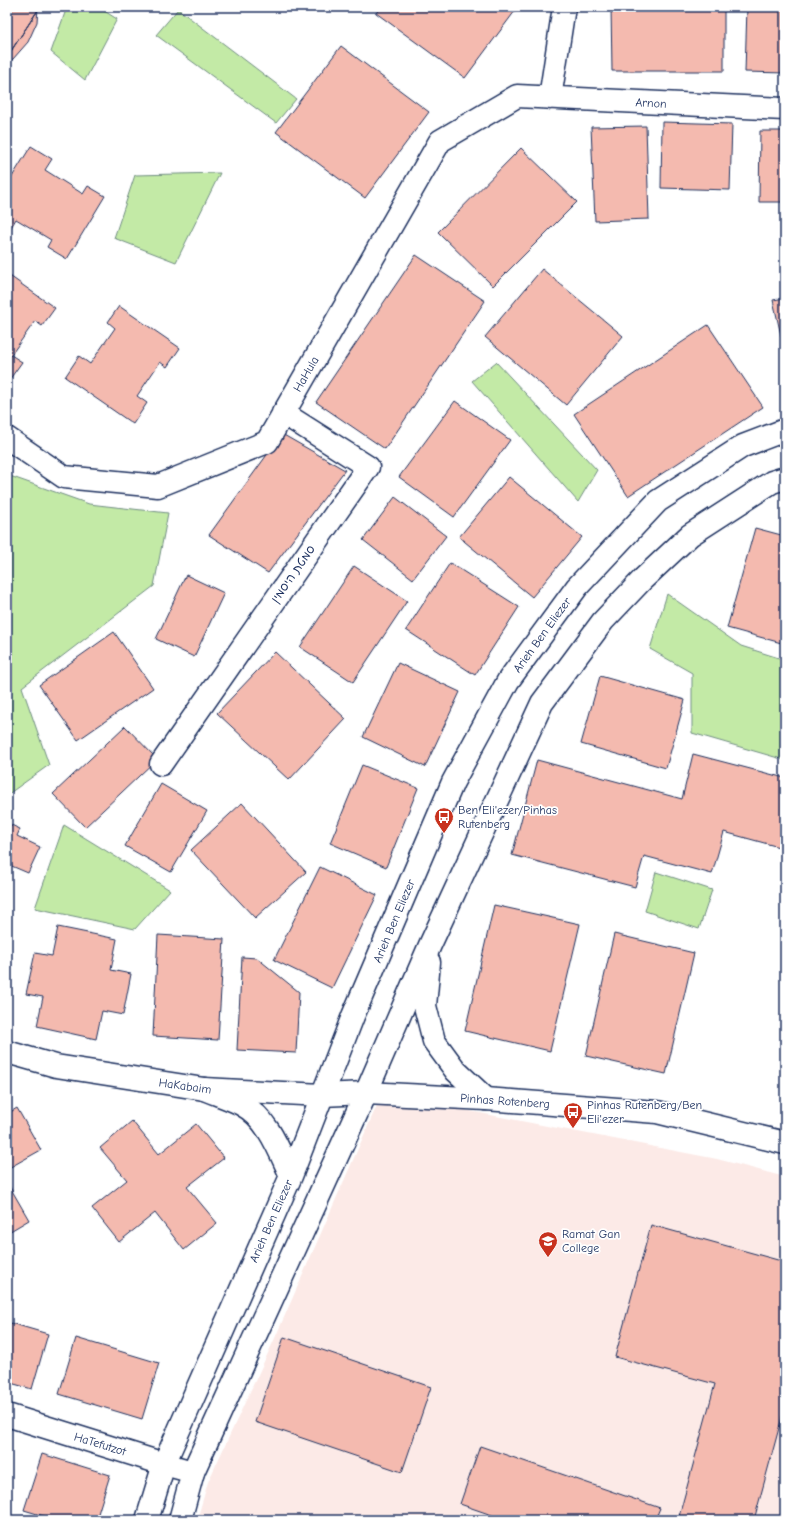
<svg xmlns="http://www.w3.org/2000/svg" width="792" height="1527" font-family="'Comic Neue','Playpen Sans Hebrew',sans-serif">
  <rect width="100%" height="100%" fill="#fff"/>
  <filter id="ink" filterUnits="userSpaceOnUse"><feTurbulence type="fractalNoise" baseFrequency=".025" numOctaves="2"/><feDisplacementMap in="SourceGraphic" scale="8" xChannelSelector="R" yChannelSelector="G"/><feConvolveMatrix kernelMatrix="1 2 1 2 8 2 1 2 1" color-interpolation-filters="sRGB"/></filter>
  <g filter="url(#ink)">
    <path fill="#fceae7" d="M382 1094 717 1159 785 1177 784 1520H197L208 1482 275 1338Z"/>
    <path fill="#c3eaa6" stroke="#6f8c82" d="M67 7H98L117 19 85 80 51 52Z
      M178 9 296 99 276 123 156 35Z
      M220 173 176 262 114 238 135 175Z
      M496 362 597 470 578 502 472 381Z
      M7 475 89 504 168 513 154 586 22 687 49 765 7 795Z
      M667 594 741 646 785 660V760L692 733V673L650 649Z
      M64 825 170 890 135 929 35 908Z
      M656 872 712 890 699 929 645 911Z"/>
    <path fill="#f4baaf" stroke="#1b2f5e" d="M7 7H40L7 57Z
      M7 7H40L7 57Z
      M7 7H40L7 57Z
      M7 7H38L37 22 28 42 13 59 7 62Z
      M381 7H518L465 78 376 13Z
      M611 7H724V71H612Z
      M747 7H785V73L745 72Z
      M341 46 429 112 365 198 276 132Z
      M662 122 732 124 730 190 661 188Z
      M646 126 649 219 595 221 591 127Z
      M760 131H785V202H759Z
      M31 146 52 159 45 170 83 194 88 186 105 196 67 259 47 247 51 240 16 219 10 229 7 228V185Z
      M521 148 577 202 493 286 438 232Z
      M416 255 485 301 385 449 316 402Z
      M542 269 623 336 566 405 485 337Z
      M7 274 55 308 42 326 35 321 11 355 22 362 7 383Z
      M785 298V353L773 300Z
      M119 306 180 348 167 367 160 362 137 396 147 403 133 424 65 377 79 356 90 364 115 328 108 322Z
      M708 325 763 407 628 496 574 414Z
      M455 401 510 440 454 517 399 477Z
      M282 434 345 470 268 573 209 535Z
      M509 477 582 537 532 597 459 537Z
      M395 497 446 536 413 579 363 540Z
      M755 528 785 536V644L727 628Z
      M450 563 519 607 475 675 406 630Z
      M354 566 407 601 353 682 300 647Z
      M186 575 224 593 194 657 156 639Z
      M114 632 153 688 78 740 39 685Z
      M275 652 346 719 289 780 217 713Z
      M398 663 460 692 425 767 363 737Z
      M600 676 685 700 666 768 581 744Z
      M125 726 157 759 85 827 53 794Z
      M693 754 785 778V826L779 847 724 832 712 874 644 856 635 887 512 855 537 760 682 799Z
      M362 765 418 788 386 867 330 843Z
      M161 784 207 811 171 872 125 846Z
      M242 803 306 872 255 918 191 850Z
      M7 823 20 829 17 836 40 847 28 873 7 864Z
      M320 867 377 895 332 988 274 960Z
      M494 905 580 924 550 1051 465 1031Z
      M58 927 117 939 111 970 131 974 123 1015 102 1011 96 1039 37 1026 43 997 26 994 35 953 52 956Z
      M614 934 694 953 666 1074 586 1056Z
      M158 935 224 939 218 1040 153 1036Z
      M242 957 257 958 299 992 296 1053 237 1050Z
      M17 1108 41 1150 7 1169V1114Z
      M132 1121 159 1154 196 1124 224 1158 187 1187 217 1223 184 1250 155 1213 119 1242 92 1208 127 1180 100 1148Z
      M7 1182 29 1220 7 1233Z
      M651 1225 785 1262V1406L754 1520H678L715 1384 615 1357Z
      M7 1322 48 1334 32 1389 7 1382Z
      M284 1337 431 1387 402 1472 255 1422Z
      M76 1338 159 1363 142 1419 59 1394Z
      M480 1446 660 1508 655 1520H506L460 1504Z
      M42 1454 110 1475 96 1520H57L24 1510Z"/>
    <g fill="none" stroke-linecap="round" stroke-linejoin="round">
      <defs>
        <path id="minor" d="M550 98 564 7
          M7 438 64 477 158 486 267 442 440 141 517 96 785 109
          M161 764 368 467 283 413
          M7 1052 56 1066 204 1089 322 1095 366 1093 486 1099 657 1112 785 1143
          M7 1415 164 1464 193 1472"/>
        <path id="tertiary" d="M429 962 425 1006 434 1041 456 1071 486 1099
          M204 1089C216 1094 229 1098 241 1104 268 1118 279 1150 291 1176
          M147 1520 164 1464 291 1176 353 1016 453 782 508 681 577 587 658 501 743 446 785 430
          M180 1520 193 1472 366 1093 430 945 542 703 603 621 643 579 690 535 772 482 785 478"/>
      </defs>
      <use href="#minor" stroke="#1b2f5e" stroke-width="25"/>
      <use href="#tertiary" stroke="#1b2f5e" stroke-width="25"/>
      <use href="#minor" stroke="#fff" stroke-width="22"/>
      <use href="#tertiary" stroke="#fff" stroke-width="22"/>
    </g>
  </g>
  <defs>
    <symbol id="bus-pin" viewBox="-11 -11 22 30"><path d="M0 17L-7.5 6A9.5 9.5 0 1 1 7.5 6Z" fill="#c8321e" stroke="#fff"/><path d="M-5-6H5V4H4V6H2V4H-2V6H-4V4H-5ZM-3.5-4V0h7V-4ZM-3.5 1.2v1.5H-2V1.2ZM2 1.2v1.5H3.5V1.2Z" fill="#fff"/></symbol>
    <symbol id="university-pin" viewBox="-11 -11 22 30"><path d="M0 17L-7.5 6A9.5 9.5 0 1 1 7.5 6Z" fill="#c8321e" stroke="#fff"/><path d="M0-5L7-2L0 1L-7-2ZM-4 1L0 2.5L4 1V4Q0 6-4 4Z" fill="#fff"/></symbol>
  </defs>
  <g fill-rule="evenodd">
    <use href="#bus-pin" x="433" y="806" width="22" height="30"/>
    <use href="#bus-pin" x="562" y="1101" width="22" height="30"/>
    <use href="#university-pin" x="537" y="1230" width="22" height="30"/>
  </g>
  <g text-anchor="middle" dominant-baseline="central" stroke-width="3.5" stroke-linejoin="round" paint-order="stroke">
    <g font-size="12" fill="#1b2f5e" stroke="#fff">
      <text transform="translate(651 103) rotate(3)">Arnon</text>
      <text transform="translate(306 374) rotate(-60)">HaHula</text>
      <text transform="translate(293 574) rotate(-55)">סמטת היסמין</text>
      <text transform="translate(542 635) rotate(-54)">Arieh Ben Eliezer</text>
      <text transform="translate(394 921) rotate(-67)">Arieh Ben Eliezer</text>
      <text transform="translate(185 1086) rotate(8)">HaKabaim</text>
      <text transform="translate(505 1101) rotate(4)">Pinhas Rotenberg</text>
      <text transform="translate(271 1221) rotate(-66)">Arieh Ben Eliezer</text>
      <text transform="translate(100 1444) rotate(17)">HaTefutzot</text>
    </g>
    <g font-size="12" fill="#1b2f5e" stroke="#fff" text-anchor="start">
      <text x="458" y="810">Ben Eli'ezer/Pinhas<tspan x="458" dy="14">Rutenberg</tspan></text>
      <text x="587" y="1105">Pinhas Rutenberg/Ben<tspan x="587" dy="14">Eli'ezer</tspan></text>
      <text x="562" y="1234">Ramat Gan<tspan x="562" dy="14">College</tspan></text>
    </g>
  </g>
  <rect width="792" height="1527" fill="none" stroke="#fff" stroke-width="24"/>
  <rect x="12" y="12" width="768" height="1503" fill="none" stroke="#1b2f5e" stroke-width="1.5" filter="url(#ink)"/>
</svg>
